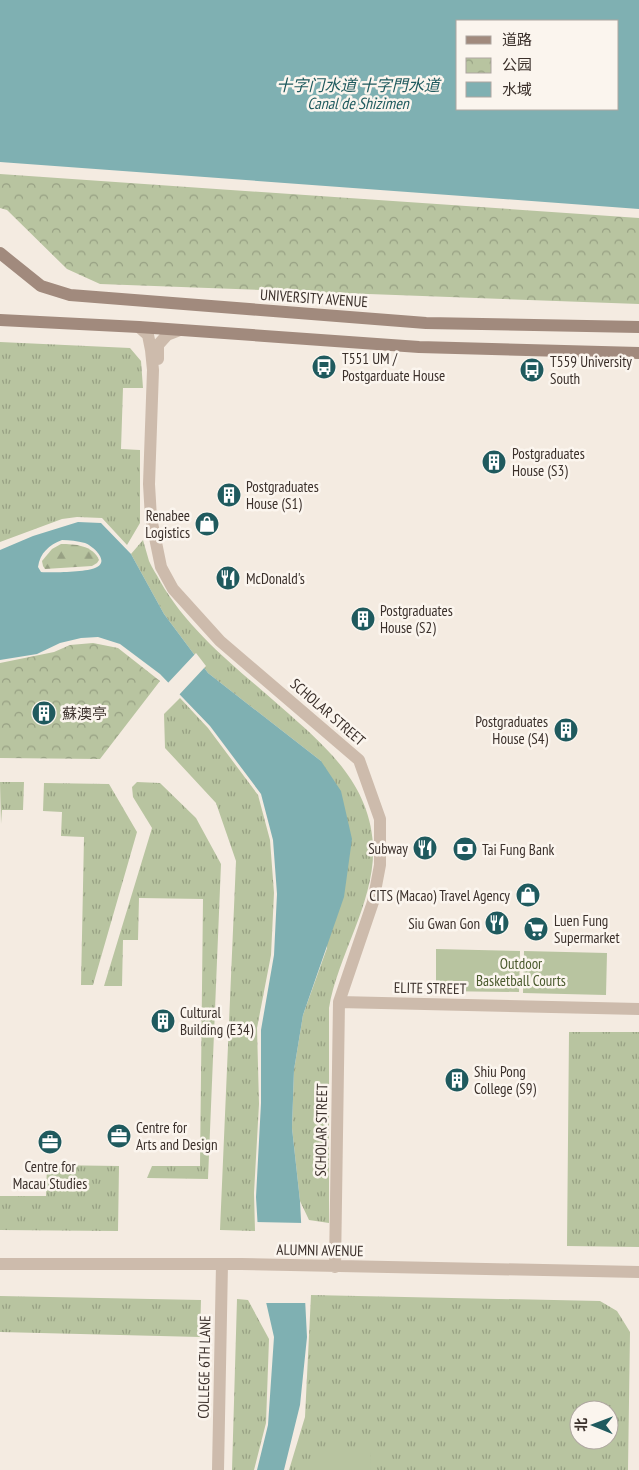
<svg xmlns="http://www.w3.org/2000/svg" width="639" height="1470" font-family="'PT Sans Narrow','Noto Sans SC',sans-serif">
  <defs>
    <pattern id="grass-tufts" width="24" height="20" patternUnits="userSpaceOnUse" patternTransform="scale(1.25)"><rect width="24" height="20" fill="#b8c4a0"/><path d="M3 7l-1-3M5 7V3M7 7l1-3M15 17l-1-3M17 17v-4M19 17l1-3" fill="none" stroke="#97a083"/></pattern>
    <pattern id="forest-firs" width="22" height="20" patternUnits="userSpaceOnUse" patternTransform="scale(1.25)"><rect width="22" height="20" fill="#b8c4a0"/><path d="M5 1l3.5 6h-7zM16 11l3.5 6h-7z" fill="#97a083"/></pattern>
    <pattern id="park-crowns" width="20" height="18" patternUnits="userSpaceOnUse" patternTransform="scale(1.25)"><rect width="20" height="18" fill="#b8c4a0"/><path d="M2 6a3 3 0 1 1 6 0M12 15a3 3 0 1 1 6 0" fill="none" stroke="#97a083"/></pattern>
  </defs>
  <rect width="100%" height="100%" fill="#f4ebe1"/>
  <path fill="url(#grass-tufts)" fill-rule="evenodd" d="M0 342 130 348 141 361 143 388H123L121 449 140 450V523L127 545 102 518 77 517 62 519 0 542Z
    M143 540C145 547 147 554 149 561 152 568 157 575 160 581 189 632 238 669 281 707 324 745 369 782 373 844 376 901 338 954 329 1008V1223L309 1220 300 1201 292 1128 294 1070 303 1015 327 948 321 761 208 673 164 614 131 554Z
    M180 698 208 728 258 795 270 840 274 893 271 955 257 1028 259 1104 254 1193 255 1231 220 1230 236 861 216 803 165 748 164 714Z
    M0 782H24L23 810H2L1 824Z
    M137 782 160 783 196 818 221 864 208 1179 147 1178 152 1166H200L203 899 139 898 138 940H123L122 986H104L152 828 133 797 132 787Z
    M44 783 109 784 137 832 93 985H81L84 837 61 836 62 812 43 811Z
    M569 1032H639V1247L567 1246Z
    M47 1165 119 1166 118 1231 0 1230V1196H46Z
    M311 1295 600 1301 617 1311 630 1332 628 1470H289L305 1417ZM579 1410H609V1440H579Z
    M0 1296 201 1300 200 1337 0 1332Z
    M237 1299 248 1300 269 1339 266 1423 254 1470H232Z"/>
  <path fill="url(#forest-firs)" d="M61 544C74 544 93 545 99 560L97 563 92 566 45 569 43 566 42 561 52 549Z"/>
  <path fill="url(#park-crowns)" d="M0 174 639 218V304L100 284 67 269 7 210 0 208Z
    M93 643 118 648 160 681 100 759 0 758V663L54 652 70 645Z"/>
  <path fill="#b8c4a0" d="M436 949 520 951 519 992 436 991Z
    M524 951 607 953 606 995 523 993Z
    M313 1452H371L370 1470H313Z"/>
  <path fill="#7fb0b2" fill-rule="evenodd" d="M0 0H639V209L0 162ZM458 21H618V109H458Z
    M78 522 101 523 131 554 164 614 208 673 321 761 341 791 352 839 344 897 303 1015 294 1070 292 1128 300 1201 307 1337 300 1405 284 1470H257L268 1425 274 1337 261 1280 256 1197 261 1103V1030L274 955 277 894 273 840 261 794 210 726 160 674 120 644 98 637 81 638 60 643 37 654 0 660V550L33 536ZM62 540C70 540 77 541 85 543 93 546 111 562 95 568 87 572 51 573 41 572L38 567C40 553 49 545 62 540Z"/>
  <path fill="#f4ebe1" d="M196 653 206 666 178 696 167 684Z
    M255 1222 304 1223 308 1303H263L258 1280Z"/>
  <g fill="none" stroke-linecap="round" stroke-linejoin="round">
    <path stroke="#cdbbac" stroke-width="12" d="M139 327 148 335 151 350 153 370 149 484 151 518 161 567 173 589 220 641 359 760 380 819V865L373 902 339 1002 335 1267
      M158 359V345L167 335 180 330
      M339 1002 639 1009
      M0 1264H241L639 1272
      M218 1470 222 1264"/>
    <path stroke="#a18a7d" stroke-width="12" d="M0 253 41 286 70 295 426 323 639 327
      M0 320 139 327 419 347 639 353"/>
  </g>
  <defs>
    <symbol id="bus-disc" viewBox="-11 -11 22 22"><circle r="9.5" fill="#1f5a5e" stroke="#fbf5ee"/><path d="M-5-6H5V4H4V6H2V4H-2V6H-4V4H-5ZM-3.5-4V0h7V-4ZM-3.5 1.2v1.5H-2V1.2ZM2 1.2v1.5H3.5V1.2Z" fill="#fff"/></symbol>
    <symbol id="building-disc" viewBox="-11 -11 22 22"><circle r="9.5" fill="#1f5a5e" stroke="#fbf5ee"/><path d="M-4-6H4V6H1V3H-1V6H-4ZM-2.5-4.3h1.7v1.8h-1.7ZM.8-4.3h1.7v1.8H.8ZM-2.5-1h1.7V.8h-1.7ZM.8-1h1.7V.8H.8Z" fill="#fff"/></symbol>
    <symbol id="shop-disc" viewBox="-11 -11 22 22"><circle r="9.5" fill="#1f5a5e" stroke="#fbf5ee"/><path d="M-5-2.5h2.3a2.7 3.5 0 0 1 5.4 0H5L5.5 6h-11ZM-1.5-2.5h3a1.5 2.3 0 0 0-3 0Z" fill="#fff"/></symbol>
    <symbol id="restaurant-disc" viewBox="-11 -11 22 22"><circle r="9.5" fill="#1f5a5e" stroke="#fbf5ee"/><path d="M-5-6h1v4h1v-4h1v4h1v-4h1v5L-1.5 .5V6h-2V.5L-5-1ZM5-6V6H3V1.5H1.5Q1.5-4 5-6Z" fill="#fff"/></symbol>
    <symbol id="bank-disc" viewBox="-11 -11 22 22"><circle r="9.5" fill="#1f5a5e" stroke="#fbf5ee"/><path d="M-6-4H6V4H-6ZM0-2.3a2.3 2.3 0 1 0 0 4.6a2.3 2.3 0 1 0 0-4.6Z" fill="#fff"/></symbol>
    <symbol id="supermarket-disc" viewBox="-11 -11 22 22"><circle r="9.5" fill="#1f5a5e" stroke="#fbf5ee"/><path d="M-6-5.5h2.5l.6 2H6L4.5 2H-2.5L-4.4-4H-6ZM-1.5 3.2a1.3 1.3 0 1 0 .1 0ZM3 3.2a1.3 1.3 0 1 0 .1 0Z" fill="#fff"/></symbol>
    <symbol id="office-disc" viewBox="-11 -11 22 22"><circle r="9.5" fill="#1f5a5e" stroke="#fbf5ee"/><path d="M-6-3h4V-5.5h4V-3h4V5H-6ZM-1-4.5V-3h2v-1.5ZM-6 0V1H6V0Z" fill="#fff"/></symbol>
  </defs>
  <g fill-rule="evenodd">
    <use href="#bus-disc" x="310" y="353" width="28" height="28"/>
    <use href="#bus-disc" x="518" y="356" width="28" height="28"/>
    <use href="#building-disc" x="480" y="448" width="28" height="28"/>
    <use href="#building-disc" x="215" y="481" width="28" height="28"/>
    <use href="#shop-disc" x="193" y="510" width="28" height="28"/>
    <use href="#restaurant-disc" x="214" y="564" width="28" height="28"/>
    <use href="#building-disc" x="349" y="605" width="28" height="28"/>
    <use href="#building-disc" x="30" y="699" width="28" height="28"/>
    <use href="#building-disc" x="552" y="716" width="28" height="28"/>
    <use href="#restaurant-disc" x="411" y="834" width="28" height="28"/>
    <use href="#bank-disc" x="451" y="835" width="28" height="28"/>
    <use href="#shop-disc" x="514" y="881" width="28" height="28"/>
    <use href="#restaurant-disc" x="483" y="909" width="28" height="28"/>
    <use href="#supermarket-disc" x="522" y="915" width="28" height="28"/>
    <use href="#building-disc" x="149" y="1007" width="28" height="28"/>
    <use href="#building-disc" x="443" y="1066" width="28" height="28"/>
    <use href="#office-disc" x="105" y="1122" width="28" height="28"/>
    <use href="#office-disc" x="36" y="1128" width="28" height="28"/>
  </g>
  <g text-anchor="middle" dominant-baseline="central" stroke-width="5" stroke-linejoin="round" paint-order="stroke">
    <g font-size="15" fill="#3b302b" stroke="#fbf5ee">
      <text transform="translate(314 298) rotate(4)">UNIVERSITY AVENUE</text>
      <text transform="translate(328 712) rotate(41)">SCHOLAR STREET</text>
      <text transform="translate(430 988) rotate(1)">ELITE STREET</text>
      <text transform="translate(321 1130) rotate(-89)">SCHOLAR STREET</text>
      <text transform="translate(320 1250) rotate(1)">ALUMNI AVENUE</text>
      <text transform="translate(204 1367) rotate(-89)">COLLEGE 6TH LANE</text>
    </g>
    <g font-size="15" fill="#3b302b" stroke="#fbf5ee" text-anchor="start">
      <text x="342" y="358">T551 UM /<tspan x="342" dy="17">Postgarduate House</tspan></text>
      <text x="550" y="361">T559 University<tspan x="550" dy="17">South</tspan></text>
      <text x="512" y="453">Postgraduates<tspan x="512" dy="17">House (S3)</tspan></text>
      <text x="246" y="486">Postgraduates<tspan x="246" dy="17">House (S1)</tspan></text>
      <text x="190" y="515" text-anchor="end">Renabee<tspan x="190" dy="17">Logistics</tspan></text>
      <text x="246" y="578">McDonald's</text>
      <text x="380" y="610">Postgraduates<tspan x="380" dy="17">House (S2)</tspan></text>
      <text x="62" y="713">蘇澳亭</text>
      <text x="548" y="721" text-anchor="end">Postgraduates<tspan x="548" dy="17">House (S4)</tspan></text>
      <text x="408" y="848" text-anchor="end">Subway</text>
      <text x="482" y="849">Tai Fung Bank</text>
      <text x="510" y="895" text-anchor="end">CITS (Macao) Travel Agency</text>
      <text x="554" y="920">Luen Fung<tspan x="554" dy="17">Supermarket</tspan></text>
      <text x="480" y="923" text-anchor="end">Siu Gwan Gon</text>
      <text x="180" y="1012">Cultural<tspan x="180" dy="17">Building (E34)</tspan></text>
      <text x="474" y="1071">Shiu Pong<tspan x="474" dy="17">College (S9)</tspan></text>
      <text x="136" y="1127">Centre for<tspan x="136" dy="17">Arts and Design</tspan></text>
      <text x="50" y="1166" text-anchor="middle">Centre for<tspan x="50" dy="17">Macau Studies</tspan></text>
    </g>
    <g font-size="15" fill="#4a5a2e" stroke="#fbf5ee">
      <text x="521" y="963">Outdoor<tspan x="521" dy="17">Basketball Courts</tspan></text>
    </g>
    <g font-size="16" font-style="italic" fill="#1f5a5e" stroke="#fbf5ee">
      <text x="358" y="85">十字门水道 十字門水道<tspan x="358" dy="18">Canal de Shizimen</tspan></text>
    </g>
  </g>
  <rect x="456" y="20" width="162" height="90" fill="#fbf5ee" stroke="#aea6a0"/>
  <rect x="466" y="36" width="25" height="8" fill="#a18a7d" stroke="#aea6a0"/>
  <text x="502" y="45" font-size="15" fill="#3b302b">道路</text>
  <rect x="466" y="58" width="25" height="15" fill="url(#park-crowns)" stroke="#aea6a0"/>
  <text x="502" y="70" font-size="15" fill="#3b302b">公园</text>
  <rect x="466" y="82" width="25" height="15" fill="#7fb0b2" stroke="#aea6a0"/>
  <text x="502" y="95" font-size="15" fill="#3b302b">水域</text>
  <g transform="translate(594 1425) rotate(271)"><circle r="24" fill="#fbf5ee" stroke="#aea6a0"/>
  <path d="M0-4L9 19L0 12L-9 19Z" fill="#1f5a5e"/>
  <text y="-8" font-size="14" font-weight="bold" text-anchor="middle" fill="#3b302b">北</text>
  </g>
</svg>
